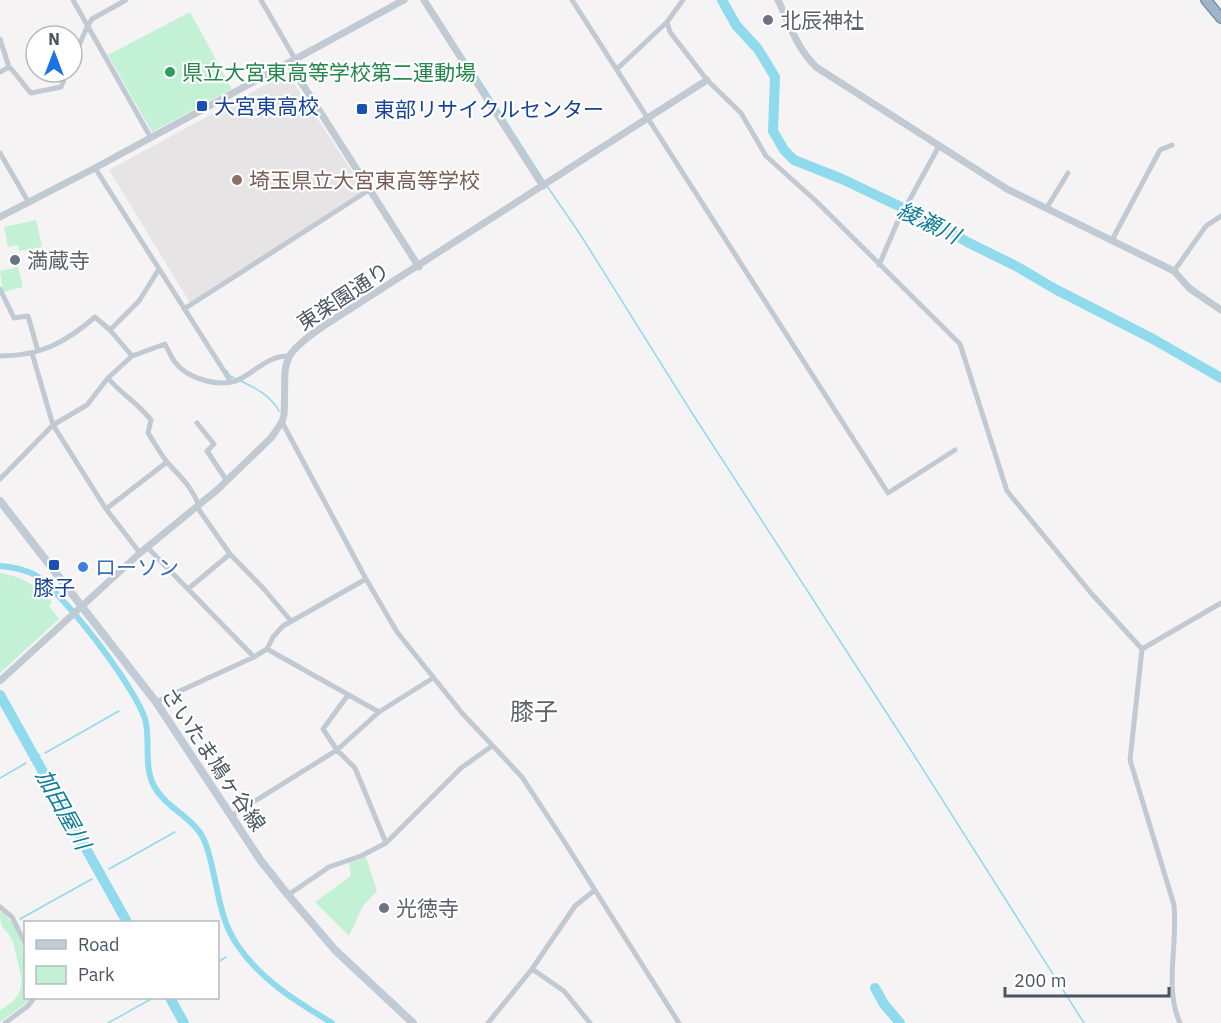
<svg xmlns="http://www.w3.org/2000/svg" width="1221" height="1023" font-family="'IBM Plex Sans','Noto Sans JP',sans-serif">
  <rect width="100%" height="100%" fill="#f5f3f3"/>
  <path fill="#e6e4e5" d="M287 73 365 191 190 303 109 170Z"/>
  <path fill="#c3f1d5" d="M190 12 232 89 152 132 108 55Z
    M36 220 42 247 19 251 18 245 8 247 4 227Z
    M18 267 23 287 3 292 0 271Z
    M0 573C23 577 36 585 52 602L49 606 59 619 0 673Z
    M366 857 377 891 363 906 349 936 315 902 351 876 349 863Z
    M0 911C29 932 25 965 26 998H31L29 1001 0 1022V1010C25 996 24 985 17 959 15 953 15 946 12 940 4 924 0 932 0 911Z"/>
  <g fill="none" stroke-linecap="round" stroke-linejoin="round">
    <path stroke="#90daee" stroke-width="1.5" d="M477 76 544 181
      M547 186 580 234 692 413 912 752 1084 1023
      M227 371 230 376 236 379
      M241 381C257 389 270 395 279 411
      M45 753 119 711
      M31 760 40 755
      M0 778 26 763
      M109 869 175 832
      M97 876 104 872
      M20 919 92 879
      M218 962 226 957
      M108 1023 153 998"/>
    <path stroke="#90daee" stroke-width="6" d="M0 566C12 567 24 569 35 575 63 592 135 687 145 719 151 740 143 765 154 786 166 809 195 817 205 842 218 876 216 915 238 946 262 981 296 1001 332 1023"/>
    <path stroke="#90daee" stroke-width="10" d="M722 0 736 25 758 49 775 77 773 131 784 150 794 160 842 179 941 226 967 242 1016 266 1055 289 1153 339 1221 378
      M0 695 127 922
      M875 988 884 1004 900 1023
      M170 998 184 1023"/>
    <defs>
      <path id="trunk" d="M1206 0 1221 18"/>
    </defs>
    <use href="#trunk" stroke="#7690ad" stroke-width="12"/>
    <path stroke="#c1cad2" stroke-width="5" d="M73 0 151 138
      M261 0 295 59
      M572 0 888 493 955 450
      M683 0 667 22 670 32 707 80 741 113 766 156 817 202 960 344 1007 491 1091 593 1142 649 1130 760 1174 905C1178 943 1164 989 1180 1023
      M0 39 9 67 0 72
      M72 61 88 25 92 19 126 0
      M9 67C18 75 23 85 31 93L61 87 67 72
      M617 69 667 22
      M0 153 29 203
      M95 168 231 382
      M1046 209 1068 173
      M1112 240 1160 150 1172 145
      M879 265 898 221 939 146
      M1174 271 1206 226 1221 216
      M0 289 14 318 28 316 38 351
      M184 309 369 190
      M110 330 139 301 159 269
      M32 353 53 425 106 509 140 553
      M0 356C40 356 65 343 95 317L110 330 132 356
      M108 378C121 394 138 403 151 420L148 433C154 442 160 453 167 462 181 478 191 485 199 506
      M282 422 366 579 397 632 462 713 522 777 562 838 679 1023
      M197 423 214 444 207 451 227 481
      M0 479 53 425 87 405 108 378 132 356 165 344C168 350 171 356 174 361 188 380 222 389 242 378 258 369 269 356 288 356
      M197 507 230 554 263 588 291 621
      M106 509 167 462
      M147 547 254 657
      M188 589 230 554
      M267 649 379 712
      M1142 649 1221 603
      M348 695 323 729 337 750 355 768 386 843
      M156 702 254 657 267 649 273 637 283 626 366 579
      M231 816 337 750 379 712 433 678
      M288 895 329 867 361 856 386 843 461 768 492 746
      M0 907 12 917 26 945
      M532 969 564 991 590 1023
      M5 1023 28 1006 34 998
      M488 1023 532 969 575 906 595 890"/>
    <path stroke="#c1cad2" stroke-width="7" d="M424 0 543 186
      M778 0C790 25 796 47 816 67L1007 189 1174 271 1189 288 1221 310
      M289 63 419 267
      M0 217 95 168 404 0
      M0 681 140 553 217 490 271 438 282 422 284 415C287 360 275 359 325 325L707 80"/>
    <path stroke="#c1cbd6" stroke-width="8" d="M0 501 156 702 261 861 288 895 335 950 413 1023"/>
    <use href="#trunk" stroke="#9fb4c9" stroke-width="9"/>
  </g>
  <g fill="#6b7280" stroke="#fff" stroke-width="2">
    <circle cx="768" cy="20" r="6"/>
    <circle cx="15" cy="260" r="6"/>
    <circle cx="384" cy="908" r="6"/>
  </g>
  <circle fill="#2e9e5b" stroke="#fff" stroke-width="2" cx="170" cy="72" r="6"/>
  <g fill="#1a4fb4" stroke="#fff" stroke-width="2">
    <rect x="196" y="100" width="12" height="12" rx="3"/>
    <rect x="356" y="103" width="12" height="12" rx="3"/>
    <rect x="48" y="559" width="12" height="12" rx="3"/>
  </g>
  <circle fill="#8d6e63" stroke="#fff" stroke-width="2" cx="237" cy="180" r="6"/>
  <circle fill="#3f7fe0" stroke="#fff" stroke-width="2" cx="83" cy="567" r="6"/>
  <g text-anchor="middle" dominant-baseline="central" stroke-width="4.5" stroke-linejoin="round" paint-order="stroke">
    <g font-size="21" fill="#5b616d" stroke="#fff" text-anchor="start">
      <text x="780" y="20">北辰神社</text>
      <text x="27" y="260">満蔵寺</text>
      <text x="396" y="908">光徳寺</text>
    </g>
    <g font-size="21" fill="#27864d" stroke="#fff" text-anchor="start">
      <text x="182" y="72">県立大宮東高等学校第二運動場</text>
    </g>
    <g font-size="21" fill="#164399" stroke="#fff" text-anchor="start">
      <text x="214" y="106">大宮東高校</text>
      <text x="374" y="109">東部リサイクルセンター</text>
      <text x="54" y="587" text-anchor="middle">膝子</text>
    </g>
    <g font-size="21" fill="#785e54" stroke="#fff" text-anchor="start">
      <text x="249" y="180">埼玉県立大宮東高等学校</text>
    </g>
    <g font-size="21" fill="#4a5661" stroke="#fff">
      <text transform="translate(343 296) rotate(-33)">東楽園通り</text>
      <text transform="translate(214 759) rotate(56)">さいたま鳩ヶ谷線</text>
    </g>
    <g font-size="21" fill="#366cbe" stroke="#fff" text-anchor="start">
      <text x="95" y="567">ローソン</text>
    </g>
    <g font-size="22" font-style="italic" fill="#0c7c9b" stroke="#fff">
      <text transform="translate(929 222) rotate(26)">綾瀬川</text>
      <text transform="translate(64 809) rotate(61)">加田屋川</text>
    </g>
    <g font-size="24" fill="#5f6368" stroke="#fff">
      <text x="534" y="711">膝子</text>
    </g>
  </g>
  <rect x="24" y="921" width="195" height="78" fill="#ffffff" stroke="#b7bbc0" stroke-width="1.5"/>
  <rect x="36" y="940" width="30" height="9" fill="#c1cbd6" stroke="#b7bbc0" stroke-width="1.5"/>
  <text x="78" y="951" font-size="18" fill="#4a5661">Road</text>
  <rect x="36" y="966" width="30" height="18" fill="#c3f1d5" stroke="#b7bbc0" stroke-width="1.5"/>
  <text x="78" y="981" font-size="18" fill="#4a5661">Park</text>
  <g transform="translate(54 54)"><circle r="28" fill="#ffffff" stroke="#b7bbc0" stroke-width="1.5"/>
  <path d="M0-4.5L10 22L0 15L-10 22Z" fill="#1a73e8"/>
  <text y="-9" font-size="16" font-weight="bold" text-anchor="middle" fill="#4a5661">N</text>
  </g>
  <path d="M1005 987v9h164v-9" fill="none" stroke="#4a5661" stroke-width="3"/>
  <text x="1014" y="987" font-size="18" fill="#4a5661" stroke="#ffffff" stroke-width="4.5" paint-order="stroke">200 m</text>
</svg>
